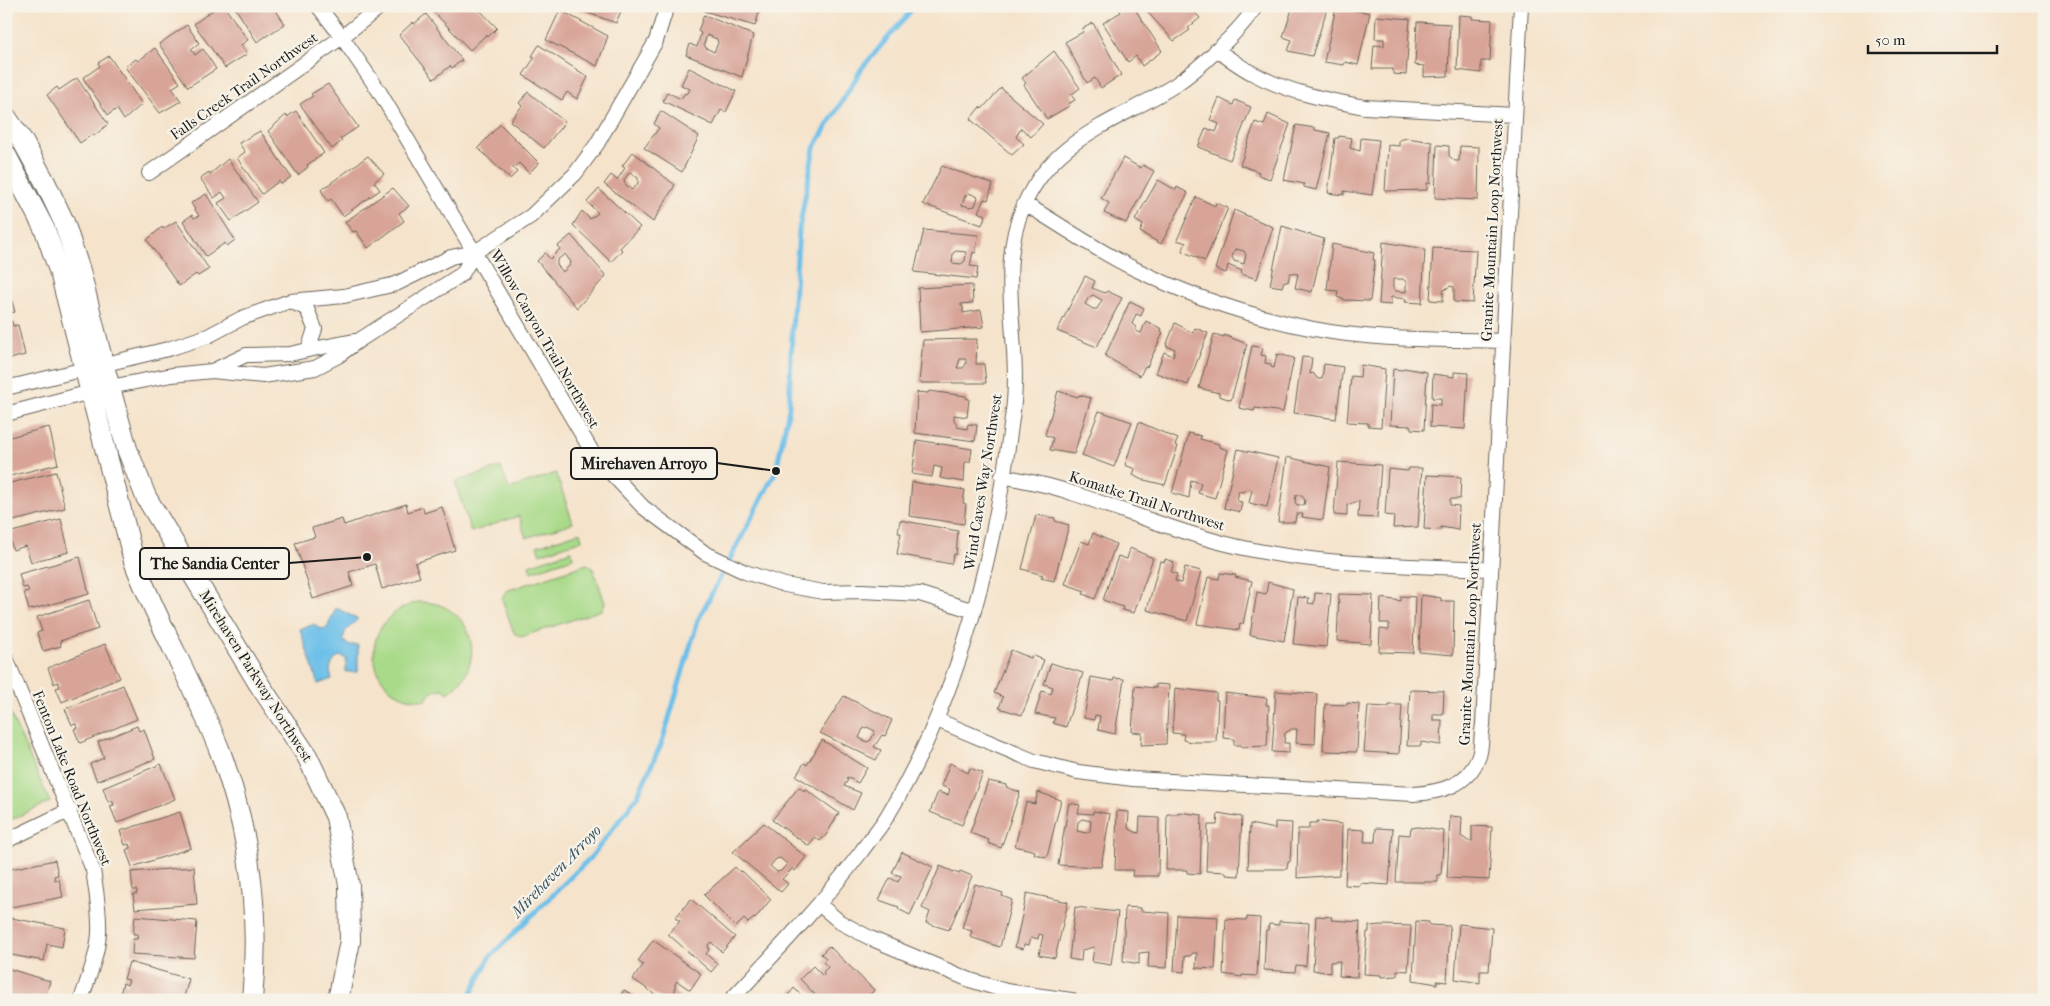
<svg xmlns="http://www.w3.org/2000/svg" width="2050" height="1006" font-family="'IM FELL French Canon',serif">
  <rect width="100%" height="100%" fill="#f7f3e8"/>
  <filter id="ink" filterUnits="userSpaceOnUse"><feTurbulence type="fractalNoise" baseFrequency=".02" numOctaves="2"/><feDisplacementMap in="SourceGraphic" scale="10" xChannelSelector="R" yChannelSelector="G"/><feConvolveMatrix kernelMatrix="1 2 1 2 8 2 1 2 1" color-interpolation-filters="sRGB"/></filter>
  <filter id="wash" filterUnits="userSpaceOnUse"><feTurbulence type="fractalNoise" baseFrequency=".0096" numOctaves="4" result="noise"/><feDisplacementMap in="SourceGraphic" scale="20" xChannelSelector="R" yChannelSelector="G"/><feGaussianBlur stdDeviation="1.12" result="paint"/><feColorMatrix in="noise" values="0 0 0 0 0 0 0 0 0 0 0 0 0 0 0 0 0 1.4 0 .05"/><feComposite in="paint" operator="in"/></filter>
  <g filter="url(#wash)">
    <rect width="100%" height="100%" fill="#f5e3cb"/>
    <path fill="#a9da89" stroke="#627b52" d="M501 467 509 489 556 473 573 523 526 538 519 516 471 532 455 482Z
      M580 532 582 540 540 554 537 546Z
      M571 551 573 558 531 572 529 565Z
      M587 564 593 568 605 603 602 610 521 637 514 633 502 599 506 591Z
      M418 602C428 602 438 603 448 609 480 628 479 673 448 693L443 689C434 690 430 692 426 700 366 703 351 620 418 602Z
      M6 704 50 802 6 822Z"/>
    <path fill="#6dc0e9" stroke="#446e82" d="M336 608 358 619 345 632 343 640 348 645H358V672H346V658L339 656C331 663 328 668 332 679L318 684 300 629 315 624 319 629 327 628Z"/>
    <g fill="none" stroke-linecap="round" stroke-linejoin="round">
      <path stroke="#6dc0e9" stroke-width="5" d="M468 1000 490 957 592 856 637 797 662 742 698 620 776 471 789 408 792 329 799 230 814 148 862 68 915 6"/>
    </g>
    <g id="blocks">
      <path fill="#d8a498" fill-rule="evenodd" d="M218 6H224L248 40 241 45 247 54 225 68 194 24Z
        M234 6H262L264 9 273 6 285 24 257 42Z
        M435 6H476L497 28 488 37 486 35 470 50 432 10Z
        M568 6H621V11L616 23Z
        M706 6H767L765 11 760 9 755 26 704 11Z
        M1123 6H1133L1162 51 1142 66 1136 56 1128 62 1103 23 1121 12 1119 9Z
        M1142 6H1189L1200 18 1188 28 1190 30 1174 41Z
        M1293 6H1328L1312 56 1288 51 1292 40 1283 37Z
        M1336 7 1370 13 1358 65 1345 62 1344 65 1324 62Z
        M560 10 608 36 597 66 546 40Z
        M426 14 462 60 452 68 450 66 434 79 399 35 413 22 414 24Z
        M704 15 753 35 742 77 686 55 690 44 697 47 701 33 698 31ZM707 35 717 39 718 43 714 52 706 48 704 44Z
        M1459 15 1472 16V19L1492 20 1490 61H1481V73L1457 70Z
        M1376 16 1410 19 1406 75 1393 74V69H1372L1374 45 1384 46V39H1375Z
        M1417 22 1450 24 1448 76 1424 77V66L1415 65Z
        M1093 23 1121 75 1101 88 1095 78 1087 83 1065 42 1083 32 1082 29Z
        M187 25 199 43 191 49 195 55 203 49 216 69 188 87 159 44Z
        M539 45 588 77 577 99 567 92 562 100 523 75 535 57 532 56Z
        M155 48 180 83 172 88 181 101 160 113 125 67 136 59 138 61Z
        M1054 51 1080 88 1071 95 1075 100 1068 104 1069 106 1047 119 1024 85 1026 83 1022 78Z
        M109 56 142 104 124 120 117 109 108 115 83 78 100 66 98 63Z
        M689 68 736 91 726 112 721 110 713 125 663 101 667 92 681 99 684 94 688 93 690 89 681 85Z
        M77 78 108 124 94 136 93 134 80 143 47 95 57 87 59 90Z
        M328 84 358 127 340 139 342 141 332 149 300 104 313 96 311 94Z
        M1001 88 1043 124 1031 137 1021 128 1016 137 1024 144 1012 155 970 119 980 107 982 109Z
        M528 92 565 122 544 148 510 121 522 106 519 103Z
        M1219 98 1233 105 1235 100 1251 107 1230 160 1198 147 1206 128 1216 132 1219 124 1210 120Z
        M296 111 324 153 307 165 308 167 298 175 268 131 286 115 287 117Z
        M661 111 699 136 682 172 644 148 659 128 654 124Z
        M1268 114 1290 124 1270 179 1258 175 1259 172 1240 165 1255 122 1264 125Z
        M500 124 539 163 529 173 519 163 513 168 517 172 510 179 478 148Z
        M1296 125 1315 128V130L1330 133 1316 190 1304 187V184L1284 180Z
        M260 131 291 177 281 184 279 181 262 194 237 158 245 152 239 143Z
        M1339 136 1352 138 1350 148 1360 151 1361 138 1379 140 1372 195 1344 191V195L1328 193 1335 138H1339Z
        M1407 138 1432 142 1430 183H1427V190L1385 191 1388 145 1399 146V140Z
        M1437 145 1449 146V156L1455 161H1459L1460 146 1479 147 1478 200 1435 198Z
        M633 152 675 185 653 222 604 184 611 175 617 180 625 168 622 166ZM630 172 638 178V183L632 190 625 184 624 180Z
        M368 156 384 174 374 182 380 190 343 216 331 199 328 201 321 190Z
        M1123 158 1141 168 1143 165 1154 171 1126 223 1104 213 1109 203 1101 198Z
        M228 159 258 202 231 221 218 203 226 198 222 192 214 198 200 178 209 172 210 174Z
        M942 166 993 184 988 200 984 199 978 212 986 215 982 225 923 204ZM969 193 978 197 975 206 970 207 962 205 965 196Z
        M1158 180 1176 190 1177 187 1188 193 1161 244 1140 232 1143 225 1135 220Z
        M393 188 409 206 399 213 404 221 368 248 356 231 353 232 345 222Z
        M599 189 640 227 620 248 622 250 611 262 573 225 582 211 590 219 598 213 587 202Z
        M206 194 235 240 227 246 225 243 206 256 183 221 192 215 194 218 199 216 191 203Z
        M1196 197 1215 206 1216 203 1228 208 1205 261 1182 251 1186 243 1177 240Z
        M1234 210 1273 227 1257 279 1241 274 1242 271 1228 265 1226 273 1215 269ZM1235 249 1244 251 1246 255 1244 264 1234 261 1232 257Z
        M176 221 209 269 198 276 196 274 179 286 147 240 162 227 163 229Z
        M1282 226 1324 239 1312 292 1295 288 1298 274 1290 273 1288 282 1284 281 1282 287 1270 285Z
        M924 230 978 235 976 253 973 252 970 266 978 267 976 279 914 272ZM956 251 966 252 965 261 961 264 952 263 953 253Z
        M571 235 606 276 577 308 537 261 545 253 550 259 560 249 558 246ZM565 254 571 262 570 265 563 272 557 265V260Z
        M1383 242 1425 249 1422 303 1405 302 1406 299 1391 297V305L1379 304ZM1393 279H1403L1406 282V292L1396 291 1393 288Z
        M1332 244 1374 253 1373 260H1375L1370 301 1345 300 1337 297 1338 291 1327 290Z
        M1433 248 1476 250 1473 303 1454 302V287L1450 286 1443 291V301L1430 300Z
        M1085 276 1095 281 1092 288 1105 293 1107 291 1122 298 1097 347 1057 331ZM1093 295 1102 300 1097 309H1093L1085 304 1089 297Z
        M6 280 15 312 6 314Z
        M972 285 973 303 961 304V306H963V313L981 310 984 327 920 332 918 288Z
        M1130 301 1144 308 1141 316 1136 314 1132 324 1136 327V331L1141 333 1146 321 1162 329 1161 331 1163 333 1147 367 1145 366 1140 376 1105 356Z
        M12 321 13 326 18 325 25 355 6 360V322Z
        M1175 323 1193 333 1195 328 1208 333 1188 385 1156 373 1164 352 1173 356 1175 349 1166 346Z
        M1214 334 1224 337V335L1247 344 1231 400 1219 396V393L1199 388Z
        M977 339 976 364H984L986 383H919L923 340ZM960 359H966V364L963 368H957Z
        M1252 346 1263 348 1261 355 1266 356 1265 363 1271 364V367L1274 368 1277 354 1294 358 1283 412 1255 408 1254 411 1239 408Z
        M1302 357 1312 358 1310 374 1313 373 1318 379H1322L1324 364 1343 367 1336 419 1294 413Z
        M1361 365 1385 369 1381 427 1368 426V423L1347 422 1351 376 1360 377Z
        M1404 368 1427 372 1424 430 1411 429V426L1390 425 1393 369 1403 370Z
        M1454 372 1468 373 1465 429 1430 427 1431 404 1441 405V398H1432L1433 374 1454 377Z
        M929 391 966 396V398L969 399 967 417 954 415V420L957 424V427L967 429 968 424 977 425 975 441 915 433 917 392 928 393Z
        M1058 391 1078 397 1079 395 1091 398 1074 454 1050 450 1053 438 1045 435Z
        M1099 411 1132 422 1114 467 1082 455Z
        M1139 422 1178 439 1175 445 1178 446 1165 485 1140 479 1133 475 1135 469 1125 465Z
        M49 427 58 464 6 477V438Z
        M1189 433 1201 436 1200 439 1219 444V447L1228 450 1215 498 1198 493 1201 483 1191 480 1189 498 1172 493Z
        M917 440 972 449 970 462H965L964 482 940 478 942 468 934 466 932 477 912 474Z
        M1238 449 1278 458 1267 507 1249 503 1252 490 1247 488 1243 492 1239 491 1237 501 1242 502 1240 512 1224 508Z
        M1287 457 1330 467 1323 520 1302 517 1303 514H1296L1295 522H1278ZM1296 495 1302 496 1305 500 1304 505H1297L1295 502Z
        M1338 462 1381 465 1377 518 1358 517 1359 501 1347 505V516L1334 515Z
        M1409 468H1422L1418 527 1393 528 1394 516 1385 515 1388 469 1408 471Z
        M56 472 65 508 9 522 6 513V484Z
        M1427 475 1461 477 1460 499H1450V505L1459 506 1458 530 1441 527V530L1424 529Z
        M912 482 965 490 963 503 966 504 964 524 909 516Z
        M406 504 408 512 423 507 424 513 442 507 455 550 415 563 420 577 382 589 375 564 349 572 353 586 313 599 295 543 315 537 312 528 342 519 344 525Z
        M1036 515 1055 518V521L1069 525 1054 581 1041 578 1043 575 1022 569Z
        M61 519 69 552 31 562 26 546 13 550 8 533Z
        M900 520 958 531 956 555 954 554 951 564 897 554 901 533H898Z
        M1093 533 1116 544 1095 599 1083 594 1085 591 1065 584 1081 541 1089 544Z
        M1130 548 1153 558 1134 613 1122 610 1123 607 1103 600 1118 556 1127 559Z
        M80 557 89 594 29 610 24 592 29 591 27 587 23 588 19 574Z
        M1165 559 1174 562 1171 572 1177 574 1175 581 1181 583 1185 567 1201 571 1187 621 1147 610 1160 561 1165 562Z
        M1220 573 1236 575 1235 577 1252 581 1243 624 1240 623 1239 630 1197 624 1208 577 1219 579Z
        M1268 582 1293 589 1284 641 1250 635 1257 592 1266 594Z
        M1315 593 1331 594 1326 647 1293 644 1298 597 1309 598 1308 603 1314 604Z
        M1339 594 1373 595 1371 644 1337 641Z
        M1421 595 1441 598V601H1454L1453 655 1419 652Z
        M1401 596 1415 597 1413 653 1379 652 1380 629 1389 630V623H1380L1381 598 1401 601Z
        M89 600 98 629 60 641 61 646 43 651 37 633 42 631 37 617Z
        M105 644 120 678 62 702 56 688 60 687 58 682 54 684 48 668Z
        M1011 650 1031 658 1032 655 1044 660 1022 715 999 708 1003 697 994 693Z
        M1051 663 1083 673 1066 727 1053 723 1055 718 1035 714 1042 691 1051 694 1053 687 1044 684Z
        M1091 677 1113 681 1114 678 1124 679 1115 734 1098 730 1100 716 1095 715 1094 720 1084 718Z
        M1156 684 1169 685 1166 744 1141 745 1142 733 1132 732 1135 686 1156 688Z
        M123 685 137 719 80 743 74 729 78 728 76 724 72 725 65 709Z
        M1175 688 1216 693V700H1218L1216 742H1191L1183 740 1184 734 1172 733Z
        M1410 690 1444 691 1443 714H1433V720H1442L1441 745 1421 742V746H1407Z
        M1276 691 1317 694 1315 744 1296 743 1297 729H1292L1285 733 1284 743H1289V753L1272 752Z
        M1225 693 1267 698 1266 705H1269L1267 746 1241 747V745H1234V739L1223 738Z
        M844 696 892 720 885 736 882 735 874 747 881 750 876 760 820 733ZM867 727 875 731 871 740 867 742 859 738 863 729Z
        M1347 703 1359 704 1357 752 1323 751 1325 704 1347 705Z
        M1389 705H1402L1399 754 1364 752 1368 706 1389 707Z
        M137 726 139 731 144 729 155 759 97 781 90 764 104 758 98 742Z
        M822 740 867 768 858 783 847 777 846 779 848 780 844 786 861 793 853 810 796 776 804 763 807 765Z
        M950 763 968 773 970 768 983 773 962 825 930 812 938 792 948 795 950 789 941 786Z
        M161 764 175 799 117 823 110 806 114 805 112 800 108 802 103 788Z
        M988 781 1007 785 1006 787 1020 792 1001 848 988 843 989 840 970 833Z
        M799 787 804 791 805 789 839 813 826 835 820 841 815 837 809 846 772 820Z
        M1038 792 1061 800 1047 857 1034 854 1035 851 1015 846 1026 802 1035 804Z
        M1069 803 1080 805 1078 813 1093 814V811L1110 814 1101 867 1058 865ZM1082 819 1091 821 1090 831 1086 833 1077 831 1078 822Z
        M1117 811 1129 812 1128 828 1135 832 1139 833 1140 817 1159 818 1158 876H1132L1133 870H1115Z
        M180 812 191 848 132 867 126 850 130 848 129 844 125 845 120 831Z
        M1178 812 1202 815 1200 874 1187 873V870H1166L1167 814H1178Z
        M1218 813 1242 817 1239 876 1226 875V872L1206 871 1208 825H1217Z
        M1450 816 1462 817 1461 836 1468 841H1472V826L1492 827 1489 880 1447 878Z
        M1317 821 1342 824 1341 869H1339V875L1297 878 1298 829H1309V823H1317Z
        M1275 822 1292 823 1290 862H1288L1287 869H1248L1250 824 1275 829Z
        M764 823 806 857 795 871 793 868 782 879 788 884 781 892 733 852ZM780 858 787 864 781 871 777 872 770 866 776 859Z
        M1418 827 1444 831 1441 875H1438V882H1396L1399 834 1410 835 1411 828Z
        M1376 828 1393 829 1389 885 1360 883V886L1345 885 1348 829 1365 830 1364 842H1375Z
        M902 852 933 867 910 915 898 909 899 907 879 900 890 878 898 882 901 876 892 873Z
        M55 860 58 875 54 876 55 880 59 879 63 897 6 908V870Z
        M940 866 959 874 960 871 972 876 949 930 926 923 930 912 922 908Z
        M194 867 197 904 135 909 133 894H137V890H133L131 872Z
        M735 867 740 872 742 871 771 899 755 919 754 918 748 923 744 919 736 927 704 895Z
        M975 884 1003 893 1002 896 1012 900 1000 947 970 937 972 931 962 928Z
        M1027 893 1068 902 1055 958 1039 955 1043 935 1039 934 1038 939 1031 937 1029 945 1024 944 1023 949 1015 947Z
        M691 899 735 937 722 952 711 942 708 945 709 950 706 954 718 964 711 972 668 934 680 921 675 918Z
        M1075 907 1118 912 1111 965 1092 962 1094 947 1082 950 1081 961 1069 959Z
        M1125 907 1141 908V911L1169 913 1167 968 1148 967 1149 952 1139 953V964L1123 961Z
        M1177 915 1218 917 1215 969 1196 968 1197 953H1193L1190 956H1185L1184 972 1174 971Z
        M135 916 197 921 194 958 132 954 133 939H137L138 934H133Z
        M1316 916 1332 917 1331 920 1360 922 1357 977 1339 976 1340 961 1330 962V973L1313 970Z
        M6 917 65 928 62 947 47 944 44 961 6 954Z
        M1247 917 1260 918 1257 976 1242 975V977L1223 974 1226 919 1247 920Z
        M1279 921 1309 923 1306 966 1296 965 1295 972 1264 970 1266 930H1268L1269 924 1279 925Z
        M1416 921 1429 922V925L1450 926 1447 982 1437 981V984L1413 980Z
        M1459 924 1492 928 1489 971H1480V983L1455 979Z
        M1382 925 1411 926 1408 971 1397 970V976L1381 977V975L1364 974 1367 932H1369V926Z
        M653 940 701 974 690 990 677 981 675 984V993L684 1000H663L633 979 643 965 638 961Z
        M829 946 874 990 865 1000H820L800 979 813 966 823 976 825 974 823 972 828 967 823 962 826 958 821 954Z
        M129 962 189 979 183 1000 119 998 123 983 127 985 129 980 124 979Z
        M6 968 50 981 45 998 6 1000Z
        M794 988 806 1000H784Z
        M624 990 642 1000H618Z"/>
    </g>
  </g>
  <g filter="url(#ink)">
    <use href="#blocks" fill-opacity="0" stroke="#686259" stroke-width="1"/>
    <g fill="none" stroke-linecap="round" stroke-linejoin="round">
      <defs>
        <path id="street" d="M318 6 342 37 379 91 594 455 643 507 705 553 745 572 785 585 823 592 862 591 920 594 974 611
          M1216 50C1228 57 1240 67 1252 73 1287 92 1327 100 1365 107L1514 115
          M149 173 342 37 381 6
          M1025 204C1061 225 1097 251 1135 269 1192 297 1252 317 1314 329 1375 341 1441 339 1503 341
          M290 301 344 296 396 284 451 257 475 252 531 216 575 174 597 144 656 41 667 6
          M308 350 354 341
          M212 371 263 376 315 368 338 356 358 341 462 274 475 252
          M6 388 168 349 208 336 242 318 290 301 307 309 315 329 308 350 290 354 246 355 212 371 172 375 110 387 6 414
          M1002 476C1026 481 1050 485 1072 493 1124 510 1174 531 1227 544 1313 566 1403 565 1491 569
          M6 658 93 870C96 890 100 911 99 932 98 955 88 978 81 1000
          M937 720 1034 761 1078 772 1133 779 1414 794C1441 792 1468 786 1479 756 1482 747 1481 734 1483 725L1521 6
          M6 841 70 810
          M820 905 840 922 870 938 970 980 1006 991 1071 1000
          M731 1000C776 952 821 905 861 852 870 839 881 827 889 813 962 691 995 551 1013 411 1022 343 995 269 1024 205 1055 136 1117 122 1175 85 1200 68 1240 31 1256 6"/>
        <path id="secondary" d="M6 117 22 140 45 182 64 222 80 271 103 363 127 449 146 497 259 684 307 756 336 817 349 885 350 941 338 1000
          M6 155 45 230 61 276 134 561C159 627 196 688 221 754 250 832 260 917 252 1000"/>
      </defs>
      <use href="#street" stroke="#686259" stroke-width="16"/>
      <use href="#secondary" stroke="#686259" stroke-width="22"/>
      <use href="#street" stroke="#fff" stroke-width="14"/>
      <use href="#secondary" stroke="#fff" stroke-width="20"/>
    </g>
  </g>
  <g text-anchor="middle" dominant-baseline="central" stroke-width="4.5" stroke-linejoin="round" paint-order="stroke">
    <g font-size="15" fill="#1c1c1c" stroke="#f7f3e8">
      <text transform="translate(244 86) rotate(-35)">Falls Creek Trail Northwest</text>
      <text transform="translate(1492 230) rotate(-87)">Granite Mountain Loop Northwest</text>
      <text transform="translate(545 339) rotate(60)">Willow Canyon Trail Northwest</text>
      <text transform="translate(983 482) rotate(-81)">Wind Caves Way Northwest</text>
      <text transform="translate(1147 501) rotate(18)">Komatke Trail Northwest</text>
      <text transform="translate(1470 634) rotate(-87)">Granite Mountain Loop Northwest</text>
      <text transform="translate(256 676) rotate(58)">Mirehaven Parkway Northwest</text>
      <text transform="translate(72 778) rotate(68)">Fenton Lake Road Northwest</text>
    </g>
    <g font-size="16" font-style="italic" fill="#385564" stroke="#f7f3e8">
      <text transform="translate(556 871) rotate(-46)">Mirehaven Arroyo</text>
    </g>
  </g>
  <path fill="none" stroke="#1c1c1c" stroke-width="2" d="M776 471L717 463M367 557L289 563"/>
  <g fill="#1c1c1c" stroke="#f7f3e8" stroke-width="2">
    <circle cx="776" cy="471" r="5"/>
    <circle cx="367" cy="557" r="5"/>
  </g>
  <g fill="#f7f3e8" stroke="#1c1c1c" stroke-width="2">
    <rect x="571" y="448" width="146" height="31" rx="5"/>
    <rect x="140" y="548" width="149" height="31" rx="5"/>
  </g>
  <g font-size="16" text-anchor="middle" font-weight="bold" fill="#1c1c1c">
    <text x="644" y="469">Mirehaven Arroyo</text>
    <text x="215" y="569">The Sandia Center</text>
  </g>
  <rect width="2050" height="1006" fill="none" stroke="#f7f3e8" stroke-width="25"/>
  <path d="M1868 45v8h129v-8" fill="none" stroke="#1c1c1c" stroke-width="2.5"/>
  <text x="1875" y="45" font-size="15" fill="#1c1c1c" stroke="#f7f3e8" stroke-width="4" paint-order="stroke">50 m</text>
</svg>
